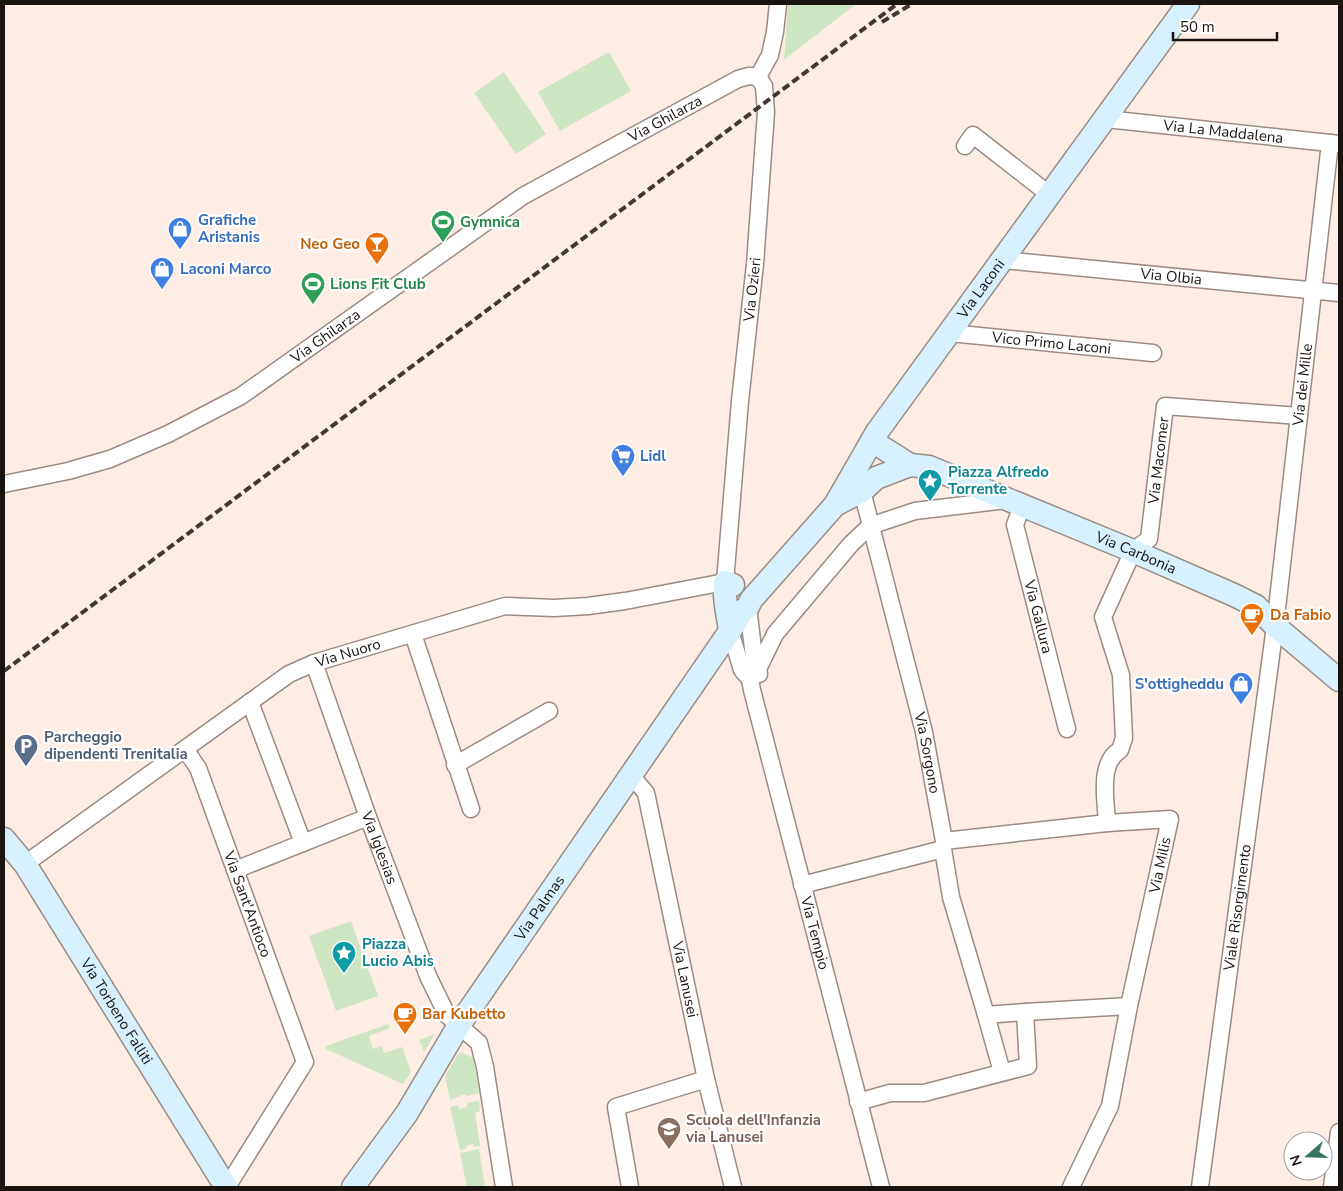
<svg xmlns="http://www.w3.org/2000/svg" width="1343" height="1191" font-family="'Nunito Sans',sans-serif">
  <rect width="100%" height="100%" fill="#feede4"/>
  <path fill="#cee5c3" d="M788 4H856L784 60Z
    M609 52 631 91 560 131 538 92Z
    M504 72 546 134 516 154 474 93Z
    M351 921 378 996 336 1011 309 936Z
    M388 1024 390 1028 369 1036 373 1049 382 1046 384 1053 402 1047 411 1072 403 1084 326 1049V1046Z
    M435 1034 424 1052 419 1040Z
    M462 1052 473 1058 474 1060 479 1093 466 1096 465 1094 450 1100 445 1076 458 1054Z
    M479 1101 480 1111 475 1113 480 1146 474 1147 473 1144 466 1146V1149L460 1150 450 1107 458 1105 459 1109 467 1107V1103Z
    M479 1149 485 1187H467L460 1153Z"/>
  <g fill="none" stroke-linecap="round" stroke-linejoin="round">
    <defs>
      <g id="street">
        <path d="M758 77 770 55 775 32 778 4"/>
        <path id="s1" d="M1106 119 1339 144"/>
        <path d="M965 146 973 135 1050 195"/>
        <path id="s2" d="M1003 260 1339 293"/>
        <path id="s3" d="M950 333 1153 353"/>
        <path id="s4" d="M4 484 68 471 110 459 168 434 241 396 523 196 738 79 749 76 758 77"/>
        <path id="s5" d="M862 491 924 732 944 841 943 849 951 897 986 1015"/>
        <path id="s6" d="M1022 505 1015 525 1067 729"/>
        <path id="s7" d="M748 607 754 657 750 679 752 690 881 1187"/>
        <path d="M730 631 742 670 750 679"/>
        <path d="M413 634 471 809"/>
        <path id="s8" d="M314 663 368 817 428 976 447 1015 479 1043 485 1067 504 1187"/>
        <path d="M759 674 758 669 775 634 851 544 870 526 915 511 1006 500"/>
        <path d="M250 702 303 843"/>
        <path id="s9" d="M185 749 198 768 305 1062 227 1187"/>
        <path d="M455 765 549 711"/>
        <path id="s10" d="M631 775 646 793 706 1079 733 1187"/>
        <path id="s11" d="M1107 823C1106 800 1098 763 1120 750L1124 738 1121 675 1103 617 1133 551 1149 539 1165 406 1299 416"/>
        <path d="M944 841 1107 823 1170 819 1129 1006 1110 1106 1071 1187"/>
        <path id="s12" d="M25 864 289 674 314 663 505 606 554 608 588 606 625 601 725 582 740 401 755 264 766 112 764 86 758 77"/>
        <path d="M235 870 368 817"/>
        <path d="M802 885 943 849"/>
        <path d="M1025 1012 1129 1006"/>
        <path d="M858 1102 890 1093H924L1028 1066 1025 1012 986 1015 1002 1072"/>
        <path d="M630 1187 616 1107 706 1079"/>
        <path id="s13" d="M1200 1187 1275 626 1330 143"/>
        <path d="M1332 1187 1339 1132"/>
      </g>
      <g id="secondary">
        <path d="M872 441 910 465"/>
        <path id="s14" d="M835 505 862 491 876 478 910 465 929 467 1133 551 1234 595 1256 606 1275 626 1339 680"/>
        <path d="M730 631C728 613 723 600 725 582L733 585"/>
        <path id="s15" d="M4 839 25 864 226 1187"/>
        <path id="s16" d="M353 1187 407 1113 459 1025 730 631 742 611 748 607 751 600 835 505 877 432 1188 4"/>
      </g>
    </defs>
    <use href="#street" stroke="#9b8b83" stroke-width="19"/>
    <use href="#secondary" stroke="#9b8b83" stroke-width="25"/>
    <use href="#street" stroke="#fff" stroke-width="16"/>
    <use href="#secondary" stroke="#d6f0fe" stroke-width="22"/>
    <path stroke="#403834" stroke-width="4" stroke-dasharray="8 4" stroke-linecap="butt" d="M882 22 912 4
      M4 671 897 4"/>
  </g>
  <defs>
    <symbol id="stadium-pin" viewBox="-11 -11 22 30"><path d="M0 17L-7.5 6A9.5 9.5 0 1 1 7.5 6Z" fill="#2e9e5b" stroke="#fff"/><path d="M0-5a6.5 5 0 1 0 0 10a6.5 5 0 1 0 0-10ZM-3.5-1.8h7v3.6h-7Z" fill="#fff"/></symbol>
    <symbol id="shop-pin" viewBox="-11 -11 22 30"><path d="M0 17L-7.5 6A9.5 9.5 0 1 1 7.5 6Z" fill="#3f7fe0" stroke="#fff"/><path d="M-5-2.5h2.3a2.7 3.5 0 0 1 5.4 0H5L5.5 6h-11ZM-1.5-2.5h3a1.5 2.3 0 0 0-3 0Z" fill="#fff"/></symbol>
    <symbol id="bar-pin" viewBox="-11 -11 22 30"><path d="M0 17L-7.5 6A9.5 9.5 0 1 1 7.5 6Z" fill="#e8710a" stroke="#fff"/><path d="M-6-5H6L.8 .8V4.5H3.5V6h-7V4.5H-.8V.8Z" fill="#fff"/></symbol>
    <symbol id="supermarket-pin" viewBox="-11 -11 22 30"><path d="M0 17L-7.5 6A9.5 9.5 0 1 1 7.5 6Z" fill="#3f7fe0" stroke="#fff"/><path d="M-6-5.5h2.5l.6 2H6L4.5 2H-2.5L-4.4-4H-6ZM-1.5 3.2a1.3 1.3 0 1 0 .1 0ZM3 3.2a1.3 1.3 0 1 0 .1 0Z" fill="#fff"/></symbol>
    <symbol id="sight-pin" viewBox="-11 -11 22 30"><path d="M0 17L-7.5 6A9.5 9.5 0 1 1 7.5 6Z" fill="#0f9aa8" stroke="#fff"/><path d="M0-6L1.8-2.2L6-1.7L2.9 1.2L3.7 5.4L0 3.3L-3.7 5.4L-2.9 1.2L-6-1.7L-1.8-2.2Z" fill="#fff"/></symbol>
    <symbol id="cafe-pin" viewBox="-11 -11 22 30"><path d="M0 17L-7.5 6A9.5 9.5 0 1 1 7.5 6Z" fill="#e8710a" stroke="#fff"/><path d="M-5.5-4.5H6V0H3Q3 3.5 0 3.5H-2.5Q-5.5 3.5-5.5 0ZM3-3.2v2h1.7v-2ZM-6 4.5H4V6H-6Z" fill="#fff"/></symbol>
    <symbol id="parking-pin" viewBox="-11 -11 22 30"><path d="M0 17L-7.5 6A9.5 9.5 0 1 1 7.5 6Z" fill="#5c6f8a" stroke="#fff"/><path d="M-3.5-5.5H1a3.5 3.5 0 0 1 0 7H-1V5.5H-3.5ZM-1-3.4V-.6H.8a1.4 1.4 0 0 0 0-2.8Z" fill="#fff"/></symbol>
    <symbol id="school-pin" viewBox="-11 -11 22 30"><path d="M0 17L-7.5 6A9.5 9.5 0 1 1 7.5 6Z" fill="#8d6e63" stroke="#fff"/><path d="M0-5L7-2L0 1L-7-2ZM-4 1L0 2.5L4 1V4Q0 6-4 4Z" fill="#fff"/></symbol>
  </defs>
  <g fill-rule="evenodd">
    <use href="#stadium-pin" x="429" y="208" width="28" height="38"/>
    <use href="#shop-pin" x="166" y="215" width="28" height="38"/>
    <use href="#bar-pin" x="363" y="230" width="28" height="38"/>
    <use href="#shop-pin" x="148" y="255" width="28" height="38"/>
    <use href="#stadium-pin" x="299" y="270" width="28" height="38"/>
    <use href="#supermarket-pin" x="609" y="442" width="28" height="38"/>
    <use href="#sight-pin" x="916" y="467" width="28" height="38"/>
    <use href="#cafe-pin" x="1238" y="601" width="28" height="38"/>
    <use href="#shop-pin" x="1227" y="670" width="28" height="38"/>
    <use href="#parking-pin" x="12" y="732" width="28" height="38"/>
    <use href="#sight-pin" x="330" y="939" width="28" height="38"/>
    <use href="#cafe-pin" x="391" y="1000" width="28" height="38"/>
    <use href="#school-pin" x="655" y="1115" width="28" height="38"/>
  </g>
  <g text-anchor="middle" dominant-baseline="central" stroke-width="4.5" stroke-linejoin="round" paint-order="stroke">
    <g font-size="15" fill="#1a1411" stroke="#fff">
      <text stroke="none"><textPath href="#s4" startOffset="762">Via Ghilarza</textPath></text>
      <text stroke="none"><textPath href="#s1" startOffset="118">Via La Maddalena</textPath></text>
      <text stroke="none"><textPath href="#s2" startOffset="169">Via Olbia</textPath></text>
      <text stroke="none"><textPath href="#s12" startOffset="1068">Via Ozieri</textPath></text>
      <text stroke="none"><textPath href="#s16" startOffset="1098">Via Laconi</textPath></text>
      <text stroke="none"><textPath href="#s4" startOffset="358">Via Ghilarza</textPath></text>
      <text stroke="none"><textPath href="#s3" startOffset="102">Vico Primo Laconi</textPath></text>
      <text stroke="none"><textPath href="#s13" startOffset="809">Via dei Mille</textPath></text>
      <text stroke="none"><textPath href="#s11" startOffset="386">Via Macomer</textPath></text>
      <text stroke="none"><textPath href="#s14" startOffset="329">Via Carbonia</textPath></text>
      <text stroke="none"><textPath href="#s6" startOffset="116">Via Gallura</textPath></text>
      <text stroke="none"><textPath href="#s12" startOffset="388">Via Nuoro</textPath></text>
      <text stroke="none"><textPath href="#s5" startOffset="270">Via Sorgono</textPath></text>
      <text stroke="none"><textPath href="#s8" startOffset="196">Via Iglesias</textPath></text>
      <text transform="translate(1160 865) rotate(-78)">Via Milis</text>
      <text stroke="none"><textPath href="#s9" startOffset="168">Via Sant'Antioco</textPath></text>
      <text stroke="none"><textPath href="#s13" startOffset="282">Viale Risorgimento</textPath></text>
      <text stroke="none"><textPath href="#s16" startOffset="336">Via Palmas</textPath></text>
      <text stroke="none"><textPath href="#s7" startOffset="335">Via Tempio</textPath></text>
      <text stroke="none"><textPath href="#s10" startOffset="214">Via Lanusei</textPath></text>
      <text stroke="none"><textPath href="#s15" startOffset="206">Via Torbeno Falliti</textPath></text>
    </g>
    <g font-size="15" font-weight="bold" fill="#366cbe" stroke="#fff" text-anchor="start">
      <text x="198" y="220">Grafiche<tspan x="198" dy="17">Aristanis</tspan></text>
      <text x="180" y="269">Laconi Marco</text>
      <text x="640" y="456">Lidl</text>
      <text x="1224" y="684" text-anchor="end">S'ottigheddu</text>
    </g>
    <g font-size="15" font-weight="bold" fill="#27864d" stroke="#fff" text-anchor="start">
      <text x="460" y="222">Gymnica</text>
      <text x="330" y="284">Lions Fit Club</text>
    </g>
    <g font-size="15" font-weight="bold" fill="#c56008" stroke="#fff" text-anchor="start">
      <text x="360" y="244" text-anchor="end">Neo Geo</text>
      <text x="1270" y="615">Da Fabio</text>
      <text x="422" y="1014">Bar Kubetto</text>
    </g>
    <g font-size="15" font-weight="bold" fill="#0d838f" stroke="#fff" text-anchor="start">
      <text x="948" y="472">Piazza Alfredo<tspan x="948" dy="17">Torrente</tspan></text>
      <text x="362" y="944">Piazza<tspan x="362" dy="17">Lucio Abis</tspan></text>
    </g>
    <g font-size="15" font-weight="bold" fill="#4e5e75" stroke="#fff" text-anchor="start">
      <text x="44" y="737">Parcheggio<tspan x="44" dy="17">dipendenti Trenitalia</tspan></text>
    </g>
    <g font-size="15" font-weight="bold" fill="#785e54" stroke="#fff" text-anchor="start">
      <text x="686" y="1120">Scuola dell'Infanzia<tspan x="686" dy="17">via Lanusei</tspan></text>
    </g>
  </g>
  <rect width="1343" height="1191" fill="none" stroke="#1a1411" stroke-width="10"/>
  <g transform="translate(1308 1156) rotate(250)"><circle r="24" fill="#ffffff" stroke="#a3a1a0"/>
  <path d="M0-4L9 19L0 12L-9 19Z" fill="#367563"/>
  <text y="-8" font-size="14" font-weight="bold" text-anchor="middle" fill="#1a1411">N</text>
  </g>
  <path d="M1173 32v8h104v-8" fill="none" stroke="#1a1411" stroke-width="2.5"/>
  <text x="1180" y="32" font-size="15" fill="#1a1411" stroke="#ffffff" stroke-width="4" paint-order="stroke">50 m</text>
</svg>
